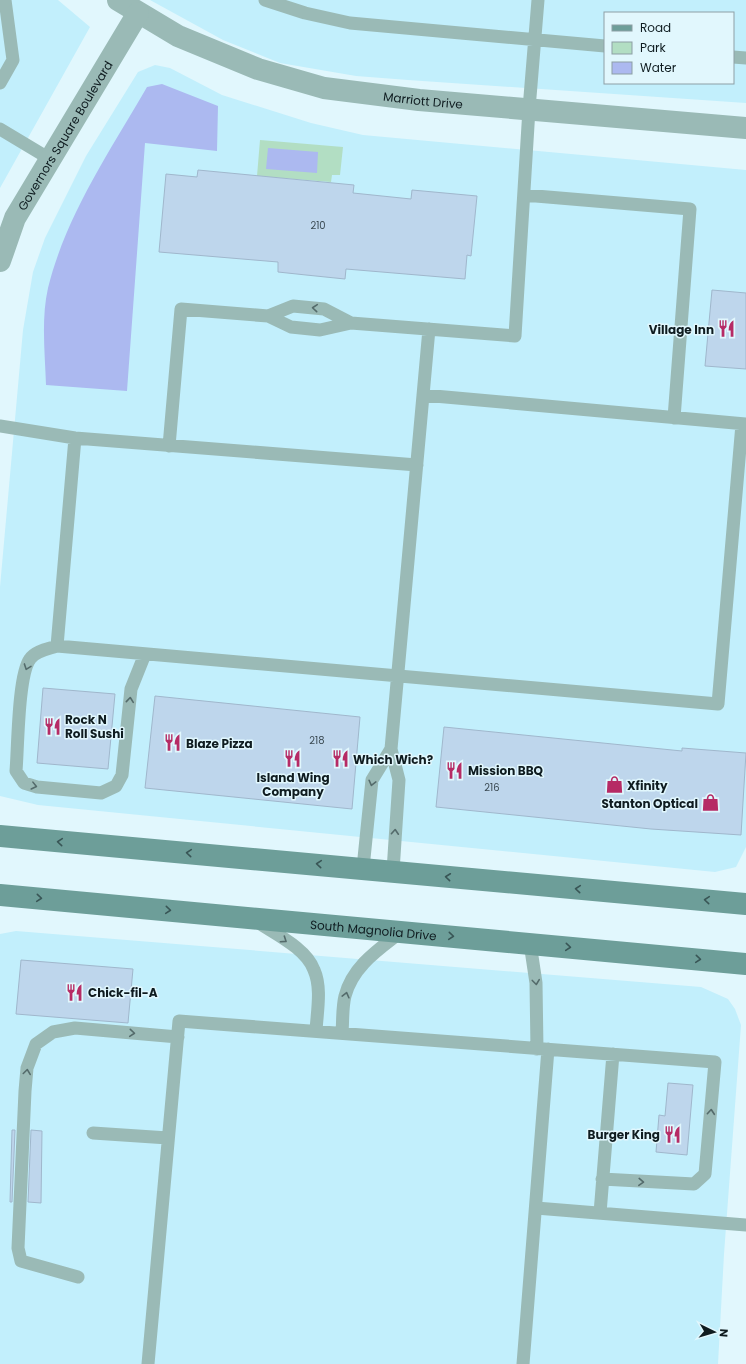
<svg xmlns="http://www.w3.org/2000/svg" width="746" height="1364" font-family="Poppins,sans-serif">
  <rect width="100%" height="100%" fill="#e1f7fd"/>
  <path fill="#c2effc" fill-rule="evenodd" d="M0 0H58L90 27 0 188Z
    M150 0H746V103L408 80 356 76 280 63 223 40ZM605 13H733V83H605Z
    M155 65 170 68 222 95 311 123 363 135 746 170V847L736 867 715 872 38 805 0 796V587L23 330 33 272 45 238 86 156 138 72Z
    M16 931 701 987 728 999 735 1009 741 1025 724 1254 718 1364H0V934Z"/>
  <path fill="#b2dec3" d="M260 140 343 147 340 175H332L331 182 257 176Z"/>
  <path fill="#acb9f0" d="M162 84 218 106 217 151 145 143 127 391 46 385C45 354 41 319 48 288 66 215 110 151 147 87Z
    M268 148 318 152 317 173 266 169Z"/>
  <path fill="#bed6ec" stroke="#a0b7cc" d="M198 170 354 185 353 193 411 199 412 190 477 196 471 256 467 255 465 279 346 269 345 279 306 275 278 272V262L159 252 166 174 197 177Z
    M712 290 746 293V369L705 366Z
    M43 688 115 694 108 769 37 763Z
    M155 696 360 717 352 809 145 788Z
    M444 727 682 751V748L746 753 741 835 651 829 436 807Z
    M21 960 133 969 128 1023 16 1014Z
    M668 1083 693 1085 687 1155 656 1152 659 1115 665 1116Z
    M12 1130H15L12 1202H10Z
    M31 1130 42 1131 41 1203 28 1202Z"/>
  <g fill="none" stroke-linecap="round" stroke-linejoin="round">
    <path stroke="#9abab6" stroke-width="13" d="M265 0 305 13 350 23 605 46
      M733 57 746 58
      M0 83 13 60 5 0
      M0 129 50 159
      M524 195 690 209 674 418
      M268 316 293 306 324 309 351 323
      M423 395 746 424
      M0 426 75 438 417 465
      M169 446 181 309 268 316 291 327 320 330 351 323 515 336 529 109 538 0
      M57 646 75 438
      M145 654 131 689 122 775 116 786 101 793 37 787 24 783 16 771C18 748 18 675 30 659 35 651 48 649 57 646L718 704 742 424
      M363 868 372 780 391 749
      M393 871 399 780 391 749 429 329
      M256 921C275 934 306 948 314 970 322 988 317 1012 316 1031
      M530 943 536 983 537 1049
      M342 1033C343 1021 342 1008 345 996 353 966 378 950 401 932
      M93 1133 168 1138
      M536 1208 746 1225
      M600 1213 613 1054
      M78 1277 21 1261 18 1248 25 1091 27 1068 36 1044 53 1032 75 1028 178 1037
      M148 1364 179 1021 715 1062 705 1174 694 1184 602 1179
      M523 1364 548 1049"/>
    <g stroke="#9abab6" stroke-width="22">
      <path id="s1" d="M118 0 178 36 258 69 324 88 419 100 746 128"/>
      <path id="s2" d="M0 261 15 218 138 13"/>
    </g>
    <g stroke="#6d9e99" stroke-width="22">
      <path d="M0 836 746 904"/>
      <path id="s3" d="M0 895 746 964"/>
    </g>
  </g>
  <defs><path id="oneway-chevron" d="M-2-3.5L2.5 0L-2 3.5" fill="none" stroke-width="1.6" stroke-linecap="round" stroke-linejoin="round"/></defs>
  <g stroke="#546b6b">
    <use href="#oneway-chevron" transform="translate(315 308) rotate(-175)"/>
    <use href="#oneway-chevron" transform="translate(27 667) rotate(110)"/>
    <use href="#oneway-chevron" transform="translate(130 700) rotate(-84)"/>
    <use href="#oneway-chevron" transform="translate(372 783) rotate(104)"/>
    <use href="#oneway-chevron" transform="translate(34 786) rotate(14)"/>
    <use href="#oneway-chevron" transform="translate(395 832) rotate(-86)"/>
    <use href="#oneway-chevron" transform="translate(284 940) rotate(34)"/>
    <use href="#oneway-chevron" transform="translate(536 982) rotate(83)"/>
    <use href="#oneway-chevron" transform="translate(346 995) rotate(-76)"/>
    <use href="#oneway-chevron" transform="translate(132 1033) rotate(5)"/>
    <use href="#oneway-chevron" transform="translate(27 1072) rotate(-82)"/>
    <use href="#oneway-chevron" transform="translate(711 1112) rotate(-85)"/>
    <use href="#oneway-chevron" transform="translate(641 1182) rotate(3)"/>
  </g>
  <g stroke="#395656">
    <use href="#oneway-chevron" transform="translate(60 842) rotate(-175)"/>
    <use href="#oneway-chevron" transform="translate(189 853) rotate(-175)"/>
    <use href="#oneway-chevron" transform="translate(319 864) rotate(-175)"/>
    <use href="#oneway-chevron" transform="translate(448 877) rotate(-174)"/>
    <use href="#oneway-chevron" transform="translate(578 889) rotate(-175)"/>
    <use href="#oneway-chevron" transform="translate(39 898) rotate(5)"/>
    <use href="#oneway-chevron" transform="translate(707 900) rotate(-175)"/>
    <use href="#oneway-chevron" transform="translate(168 910) rotate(5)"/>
    <use href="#oneway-chevron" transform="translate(451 936) rotate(5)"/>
    <use href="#oneway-chevron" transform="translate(568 947) rotate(5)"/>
    <use href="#oneway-chevron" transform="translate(698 959) rotate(5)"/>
  </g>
  <defs>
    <symbol id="restaurant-bare" viewBox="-9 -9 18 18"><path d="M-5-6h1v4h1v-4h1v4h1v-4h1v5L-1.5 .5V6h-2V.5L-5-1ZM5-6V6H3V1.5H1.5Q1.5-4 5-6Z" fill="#b62b65" stroke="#e1f7fd" stroke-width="2.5" paint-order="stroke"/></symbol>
    <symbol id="shop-bare" viewBox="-9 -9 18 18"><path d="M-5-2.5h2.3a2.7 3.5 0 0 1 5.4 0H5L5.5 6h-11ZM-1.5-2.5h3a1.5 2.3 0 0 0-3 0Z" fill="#b62b65" stroke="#e1f7fd" stroke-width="2.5" paint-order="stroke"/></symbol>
  </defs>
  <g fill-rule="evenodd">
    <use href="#restaurant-bare" x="714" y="316" width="25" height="25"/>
    <use href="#restaurant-bare" x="40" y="714" width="25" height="25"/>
    <use href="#restaurant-bare" x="160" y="730" width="25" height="25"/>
    <use href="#restaurant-bare" x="280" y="746" width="25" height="25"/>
    <use href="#restaurant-bare" x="328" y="746" width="25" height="25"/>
    <use href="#restaurant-bare" x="442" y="758" width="25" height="25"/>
    <use href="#shop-bare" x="602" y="772" width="25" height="25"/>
    <use href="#shop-bare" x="698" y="790" width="25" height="25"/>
    <use href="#restaurant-bare" x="62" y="980" width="25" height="25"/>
    <use href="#restaurant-bare" x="660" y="1122" width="25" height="25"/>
  </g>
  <g text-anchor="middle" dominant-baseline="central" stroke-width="3" stroke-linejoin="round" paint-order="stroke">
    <g font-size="10" fill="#3b4a53">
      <text x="318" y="225">210</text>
      <text x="317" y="740">218</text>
      <text x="492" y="787">216</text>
    </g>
    <g font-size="12" fill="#0f1c20" stroke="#e1f7fd">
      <text stroke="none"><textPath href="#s1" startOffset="325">Marriott Drive</textPath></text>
      <text stroke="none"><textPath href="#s2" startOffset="142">Governors Square Boulevard</textPath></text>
      <text stroke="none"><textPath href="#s3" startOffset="375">South Magnolia Drive</textPath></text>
    </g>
    <g font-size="12" font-weight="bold" fill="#0f1c20" stroke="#e1f7fd" text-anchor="start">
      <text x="714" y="329" text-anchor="end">Village Inn</text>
      <text x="65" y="719">Rock N<tspan x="65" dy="14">Roll Sushi</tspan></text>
      <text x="186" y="743">Blaze Pizza</text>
      <text x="353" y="759">Which Wich?</text>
      <text x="468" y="770">Mission BBQ</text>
      <text x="293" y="777" text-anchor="middle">Island Wing<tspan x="293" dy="14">Company</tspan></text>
      <text x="627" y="785">Xfinity</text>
      <text x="698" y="803" text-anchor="end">Stanton Optical</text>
      <text x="88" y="992">Chick-fil-A</text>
      <text x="660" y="1134" text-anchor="end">Burger King</text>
    </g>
  </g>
  <rect x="604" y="12" width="130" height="72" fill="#e1f7fd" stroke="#8d9fa5"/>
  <rect x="612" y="25" width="20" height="6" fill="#6d9e99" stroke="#8d9fa5"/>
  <text x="640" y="32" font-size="12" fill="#0f1c20">Road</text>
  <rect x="612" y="42" width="20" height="12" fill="#b2dec3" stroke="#8d9fa5"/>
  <text x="640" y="52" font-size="12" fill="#0f1c20">Park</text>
  <rect x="612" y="62" width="20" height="12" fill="#acb9f0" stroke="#8d9fa5"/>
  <text x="640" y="72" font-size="12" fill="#0f1c20">Water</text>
  <g transform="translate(714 1332) rotate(95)" stroke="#e1f7fd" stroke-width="3" paint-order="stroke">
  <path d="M0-3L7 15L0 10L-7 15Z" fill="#0f1c20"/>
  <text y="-6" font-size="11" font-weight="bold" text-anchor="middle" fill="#0f1c20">N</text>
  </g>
</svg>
